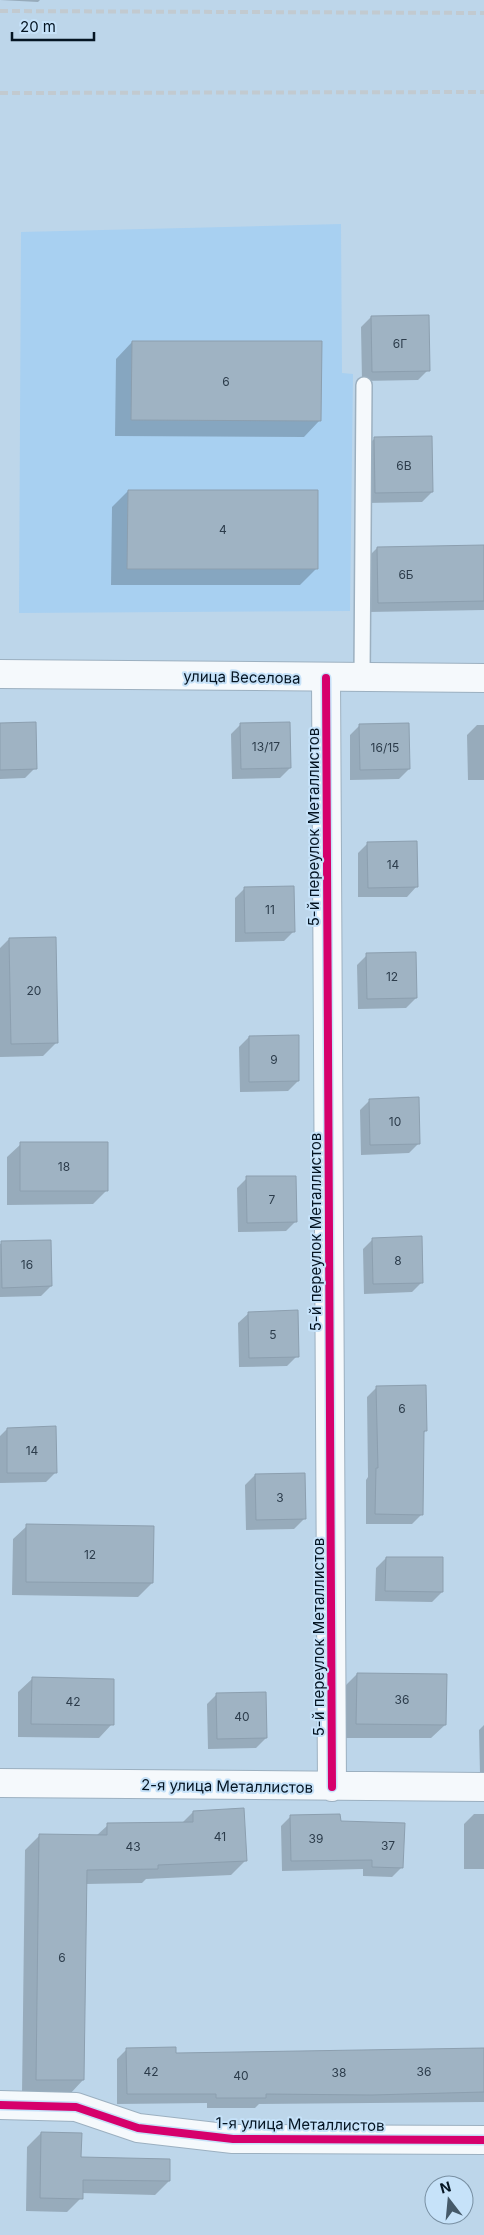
<svg xmlns="http://www.w3.org/2000/svg" width="484" height="2235" font-family="Inter,sans-serif">
  <rect width="100%" height="100%" fill="#bdd6ea"/>
  <path fill="#a8d0f1" d="M341 224 342 373 353 374 350 611 19 613 21 232Z"/>
  <path fill="#0003" d="M0 0H40L38 2Z
    M371 317 428 370 418 380 362 381 361 327Z
    M132 342 320 420 304 437 115 436 116 359Z
    M375 438 432 492 422 502 366 503 365 448Z
    M128 491 316 569 300 585H111L112 507Z
    M484 547V610L368 612 367 558 377 548Z
    M241 724 290 768 280 778 232 779 231 734Z
    M0 725 35 768 25 778 0 779Z
    M360 725 409 769 399 779 350 780V735Z
    M477 725H484V780H468L467 735Z
    M368 843 417 886 407 897H358V853Z
    M245 888 294 931 284 941 235 942V898Z
    M9 939 57 1042 43 1056 0 1057V948Z
    M367 955 416 998 406 1008 358 1009 357 965Z
    M249 1037 298 1081 288 1091 240 1092 239 1047Z
    M370 1100 419 1143 409 1153 361 1155 360 1110Z
    M21 1144 107 1190 93 1204 7 1205V1157Z
    M247 1178 296 1221 286 1231 238 1232 237 1188Z
    M373 1239 422 1282 412 1292 364 1294 363 1249Z
    M2 1243 51 1286 41 1296 0 1297V1244Z
    M249 1313 297 1356 287 1366 239 1367 238 1323Z
    M377 1387 426 1430 423 1434 422 1514 412 1524H366V1480L368 1477 367 1397Z
    M7 1429 56 1472 46 1482 0 1483V1436Z
    M255 1475 304 1519 294 1529 246 1530 245 1485Z
    M27 1526 152 1583 138 1597 12 1595 13 1539Z
    M386 1558 442 1592 432 1602 375 1601 376 1568Z
    M357 1674 445 1725 431 1738H343V1688Z
    M32 1679 112 1724 99 1738 18 1737V1692Z
    M217 1694 266 1738 256 1748 208 1749 207 1704Z
    M484 1725V1774H480L479 1730Z
    M193 1812 245 1861 231 1875 146 1879 142 1883 86 1884 83 2080 69 2095 22 2094 25 1850 40 1835 96 1836 108 1825 182 1823Z
    M474 1814H484V1869H464V1824Z
    M291 1816 339 1823 402 1867 392 1877 363 1876V1869L282 1871 281 1826Z
    M484 2048V2102L259 2104 255 2108H207V2103L117 2104V2059L127 2049 175 2054 305 2053 307 2051 397 2052Z
    M41 2133 80 2159 169 2181 155 2195 81 2193V2198L67 2212 26 2211 27 2147Z"/>
  <path fill="#9fb3c3" stroke="#8c9faf" d="M429 315 430 371 372 372 371 316Z
    M132 341H322L321 421 131 420Z
    M432 436 433 492 375 493 374 437Z
    M128 490H318V569H127Z
    M484 545V601L378 603 377 547Z
    M36 722 37 769 0 770V723Z
    M290 722 291 768 241 769 240 723Z
    M409 723 410 769 360 770 359 724Z
    M417 841 418 887 368 888 367 842Z
    M294 886 295 932 245 933 244 887Z
    M56 937 58 1043 11 1044 9 938Z
    M416 952 417 998 367 999 366 953Z
    M299 1035V1081L249 1082V1036Z
    M419 1097 420 1144 370 1145 369 1099Z
    M20 1142H108V1191H20Z
    M246 1176H296L297 1222 247 1223Z
    M422 1236 423 1283 373 1284 372 1238Z
    M51 1240 52 1286 2 1288 1 1241Z
    M298 1310 299 1357 249 1358 248 1312Z
    M426 1385 427 1431H424L423 1515 375 1514 376 1468H378L376 1386Z
    M56 1426 57 1473H7V1428Z
    M305 1473 306 1519 256 1520 255 1474Z
    M26 1524 154 1526 153 1583 26 1582Z
    M386 1557H443V1592L385 1591Z
    M357 1673 447 1674 446 1725 356 1724Z
    M32 1677 114 1679V1725L31 1724Z
    M266 1692 267 1738 217 1739 216 1693Z
    M244 1808 247 1861 158 1865V1869L87 1870 84 2080H36L39 1834 107 1835V1823L193 1822V1811Z
    M340 1814 341 1821 405 1823 403 1868 372 1867V1860L291 1861 290 1815Z
    M176 2047V2053L484 2048V2092L371 2095 266 2094V2098H216V2094H127L126 2048Z
    M41 2132 82 2133 81 2157 170 2159V2181L83 2180V2199L40 2198Z"/>
  <g fill="none" stroke-linecap="round" stroke-linejoin="round">
    <defs>
      <path id="service" d="M362 678 364 385"/>
      <path id="minor" d="M326 678 332 1787
        M0 1783 484 1787
        M0 2105 76 2107 138 2128 233 2139 484 2140"/>
      <path id="tertiary" d="M0 674 484 678"/>
    </defs>
    <use href="#service" stroke="#9cb0c0" stroke-width="18"/>
    <use href="#minor" stroke="#9cb0c0" stroke-width="30"/>
    <use href="#tertiary" stroke="#9cb0c0" stroke-width="30"/>
    <use href="#service" stroke="#f5f9fc" stroke-width="15"/>
    <use href="#minor" stroke="#f5f9fc" stroke-width="28"/>
    <use href="#tertiary" stroke="#f5f9fc" stroke-width="28"/>
    <path stroke="#c2cad0" stroke-width="4" stroke-dasharray="8 4" stroke-linecap="butt" d="M0 11 484 13
      M0 93 484 92"/>
    <defs>
      <path id="cycleway" d="M326 678 332 1787
        M0 2105 76 2107 138 2128 233 2139 484 2140"/>
    </defs>
    <use href="#cycleway" stroke="#c6e2f9" stroke-width="11"/>
    <use href="#cycleway" stroke="#d6006c" stroke-width="8"/>
  </g>
  <g text-anchor="middle" dominant-baseline="central" stroke-width="4" stroke-linejoin="round" paint-order="stroke">
    <g font-size="12" fill="#2c3c4b">
      <text x="400" y="343">6Г</text>
      <text x="226" y="381">6</text>
      <text x="404" y="465">6В</text>
      <text x="223" y="529">4</text>
      <text x="406" y="574">6Б</text>
      <text x="266" y="746">13/17</text>
      <text x="385" y="747">16/15</text>
      <text x="393" y="864">14</text>
      <text x="270" y="909">11</text>
      <text x="392" y="976">12</text>
      <text x="34" y="990">20</text>
      <text x="274" y="1059">9</text>
      <text x="395" y="1121">10</text>
      <text x="64" y="1166">18</text>
      <text x="272" y="1199">7</text>
      <text x="398" y="1260">8</text>
      <text x="27" y="1264">16</text>
      <text x="273" y="1334">5</text>
      <text x="402" y="1408">6</text>
      <text x="32" y="1450">14</text>
      <text x="280" y="1497">3</text>
      <text x="90" y="1554">12</text>
      <text x="402" y="1699">36</text>
      <text x="73" y="1701">42</text>
      <text x="242" y="1716">40</text>
      <text x="220" y="1836">41</text>
      <text x="316" y="1838">39</text>
      <text x="388" y="1845">37</text>
      <text x="133" y="1846">43</text>
      <text x="62" y="1957">6</text>
      <text x="151" y="2071">42</text>
      <text x="424" y="2071">36</text>
      <text x="339" y="2072">38</text>
      <text x="241" y="2075">40</text>
    </g>
    <g font-size="15" fill="#051523" stroke="#c6e2f9">
      <text transform="translate(242 677) rotate(1)">улица Веселова</text>
      <text transform="translate(313 827) rotate(-90)">5-й переулок Металлистов</text>
      <text transform="translate(315 1232) rotate(-90)">5-й переулок Металлистов</text>
      <text transform="translate(318 1637) rotate(-90)">5-й переулок Металлистов</text>
      <text transform="translate(227 1786) rotate(1)">2-я улица Металлистов</text>
      <text transform="translate(300 2124) rotate(1)">1-я улица Металлистов</text>
    </g>
  </g>
  <g transform="translate(449 2200) rotate(344)"><circle r="24" fill="#c6e2f9" stroke="#7990a3"/>
  <path d="M0-4L9 19L0 12L-9 19Z" fill="#455969"/>
  <text y="-8" font-size="14" font-weight="bold" text-anchor="middle" fill="#051523">N</text>
  </g>
  <path d="M12 32v8h82v-8" fill="none" stroke="#051523" stroke-width="2.5"/>
  <text x="20" y="32" font-size="15" fill="#051523" stroke="#c6e2f9" stroke-width="4" paint-order="stroke">20 m</text>
</svg>
